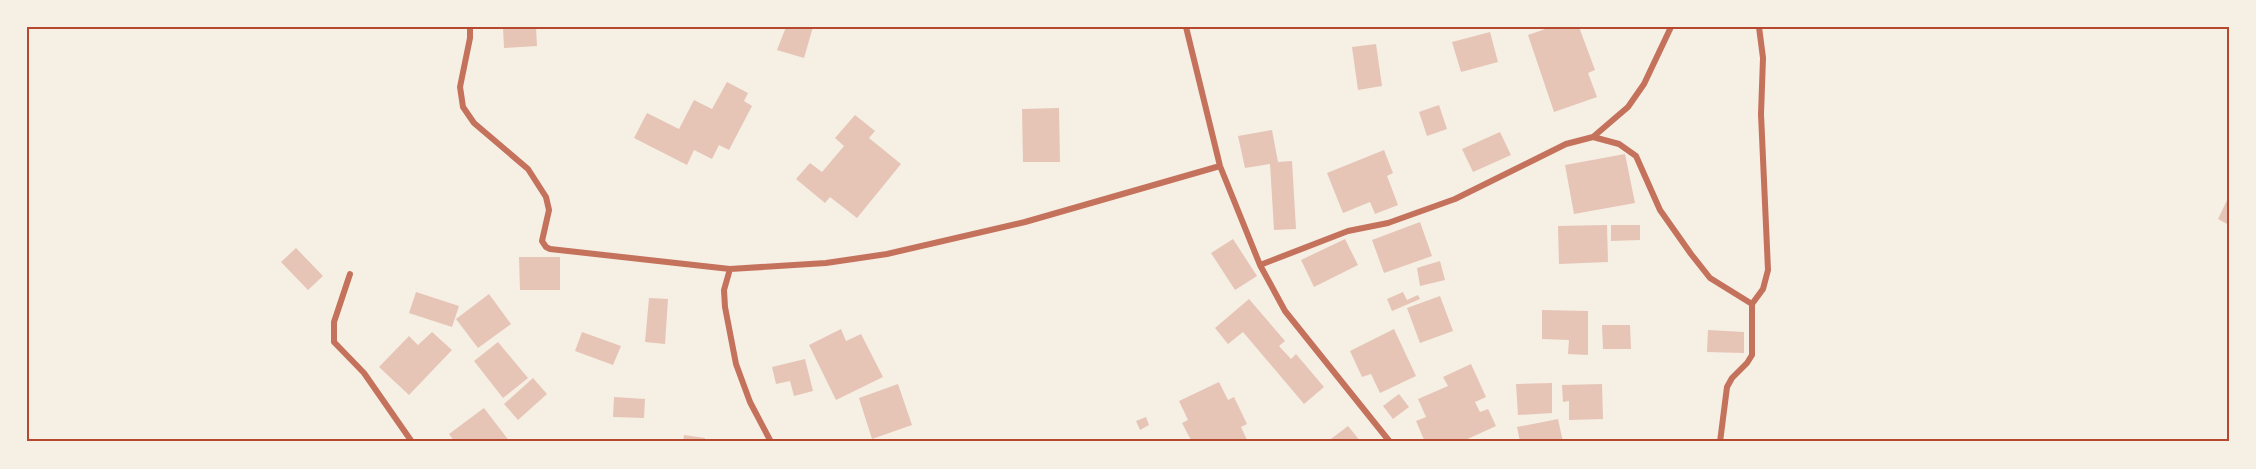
<svg xmlns="http://www.w3.org/2000/svg" width="2256" height="469" font-family="Inter,sans-serif">
  <rect width="100%" height="100%" fill="#f6efe4"/>
  <path fill="#e6c5b7" d="M503 27H536L537 46 504 48Z
    M786 27H813L804 58 777 50Z
    M1551 27H1579L1595 70 1588 73 1597 97 1554 112 1528 35Z
    M1490 32 1498 62 1461 72 1452 42Z
    M1376 44 1382 86 1358 90 1352 47Z
    M727 82 748 93 744 101 752 106 729 150 719 145 712 159 694 150 687 165 634 138 647 113 679 129 694 100 712 109Z
    M1439 105 1447 129 1427 136 1419 112Z
    M1059 108 1060 162H1023L1022 109Z
    M855 115 875 131 869 138 901 164 857 218 830 197 825 203 796 179 810 163 822 172 844 146 835 138Z
    M1272 130 1278 162 1292 161 1296 229 1274 230 1270 164 1245 168 1238 136Z
    M1500 132 1511 155 1473 172 1462 149Z
    M1384 150 1393 173 1387 176 1398 205 1375 214 1370 202 1343 213 1327 173Z
    M1625 154 1635 203 1574 214 1565 165Z
    M2229 196V225L2218 219Z
    M1420 222 1432 256 1384 273 1372 240Z
    M1607 225 1608 262 1559 264 1558 226Z
    M1611 225H1640V240L1611 241Z
    M1233 239 1257 276 1235 290 1211 253Z
    M1345 239 1358 265 1314 287 1301 260Z
    M296 248 323 276 308 290 281 262Z
    M519 257H560V290H520Z
    M1440 261 1445 280 1420 286 1417 268Z
    M416 292 459 306 452 327 409 313Z
    M1403 292 1407 300 1418 295 1420 299 1392 311 1387 299Z
    M489 294 511 324 478 348 456 319Z
    M1440 296 1453 331 1420 343 1407 308Z
    M649 298 668 299 665 344 645 342Z
    M1249 299 1285 341 1279 346 1291 359 1296 354 1324 387 1304 404 1243 332 1228 344 1215 328Z
    M1542 310 1588 311V355L1568 354 1569 340 1542 339Z
    M1602 325H1630L1631 349H1603Z
    M841 329 846 341 861 334 883 377 836 400 809 345Z
    M1394 329 1416 376 1380 393 1371 374 1362 377 1350 351Z
    M1708 330 1744 332V353L1707 352Z
    M432 332 452 350 409 395 379 367 409 336 418 345Z
    M582 332 621 346 613 365 575 351Z
    M498 342 528 378 503 398 474 361Z
    M805 359 813 391 794 396 790 381 776 384 772 367Z
    M1471 364 1486 397 1475 402 1480 412 1488 409 1496 426 1461 442H1425L1416 421 1426 417 1418 399 1448 386 1443 377Z
    M533 378 547 394 518 420 504 404Z
    M1219 382 1228 400 1234 397 1247 424 1241 427 1248 442H1192L1182 423 1188 420 1179 401Z
    M1552 383V413L1518 415 1516 384Z
    M898 384 912 425 872 439 859 398Z
    M1602 384 1603 419 1569 420V401L1563 402 1562 385Z
    M1399 394 1409 407 1393 419 1383 406Z
    M614 397 645 399 644 418 613 417Z
    M484 408 510 442H455L449 434Z
    M1146 417 1149 425 1140 430 1136 421Z
    M1558 419 1563 442H1520L1517 427Z
    M1348 426 1361 442H1327Z
    M684 435 705 438 704 442H683Z"/>
  <g fill="none" stroke-linecap="round" stroke-linejoin="round">
    <path stroke="#c5725c" stroke-width="6" d="M470 27V38L460 87 463 107 474 123 528 169 546 197 549 210 542 241 546 247 550 249 730 269 826 263 887 254 1025 222 1220 166
      M1186 27 1220 166 1260 265 1285 311 1390 442
      M1593 137 1619 144 1636 156 1660 210 1691 254 1710 278 1752 304
      M1260 265 1348 231 1388 223 1455 199 1566 144 1593 137 1628 107 1644 84 1671 27
      M730 269 724 290 725 307 736 364 750 402 771 442
      M350 274 334 322V342L364 373 412 442
      M1720 442 1727 387 1732 378 1747 363 1752 355V304L1763 289 1768 270 1761 114 1763 58 1759 27"/>
  </g>
  <rect width="2256" height="469" fill="none" stroke="#f6efe4" stroke-width="57"/>
  <rect x="28" y="28" width="2200" height="412" fill="none" stroke="#b5482f" stroke-width="2"/>
</svg>
